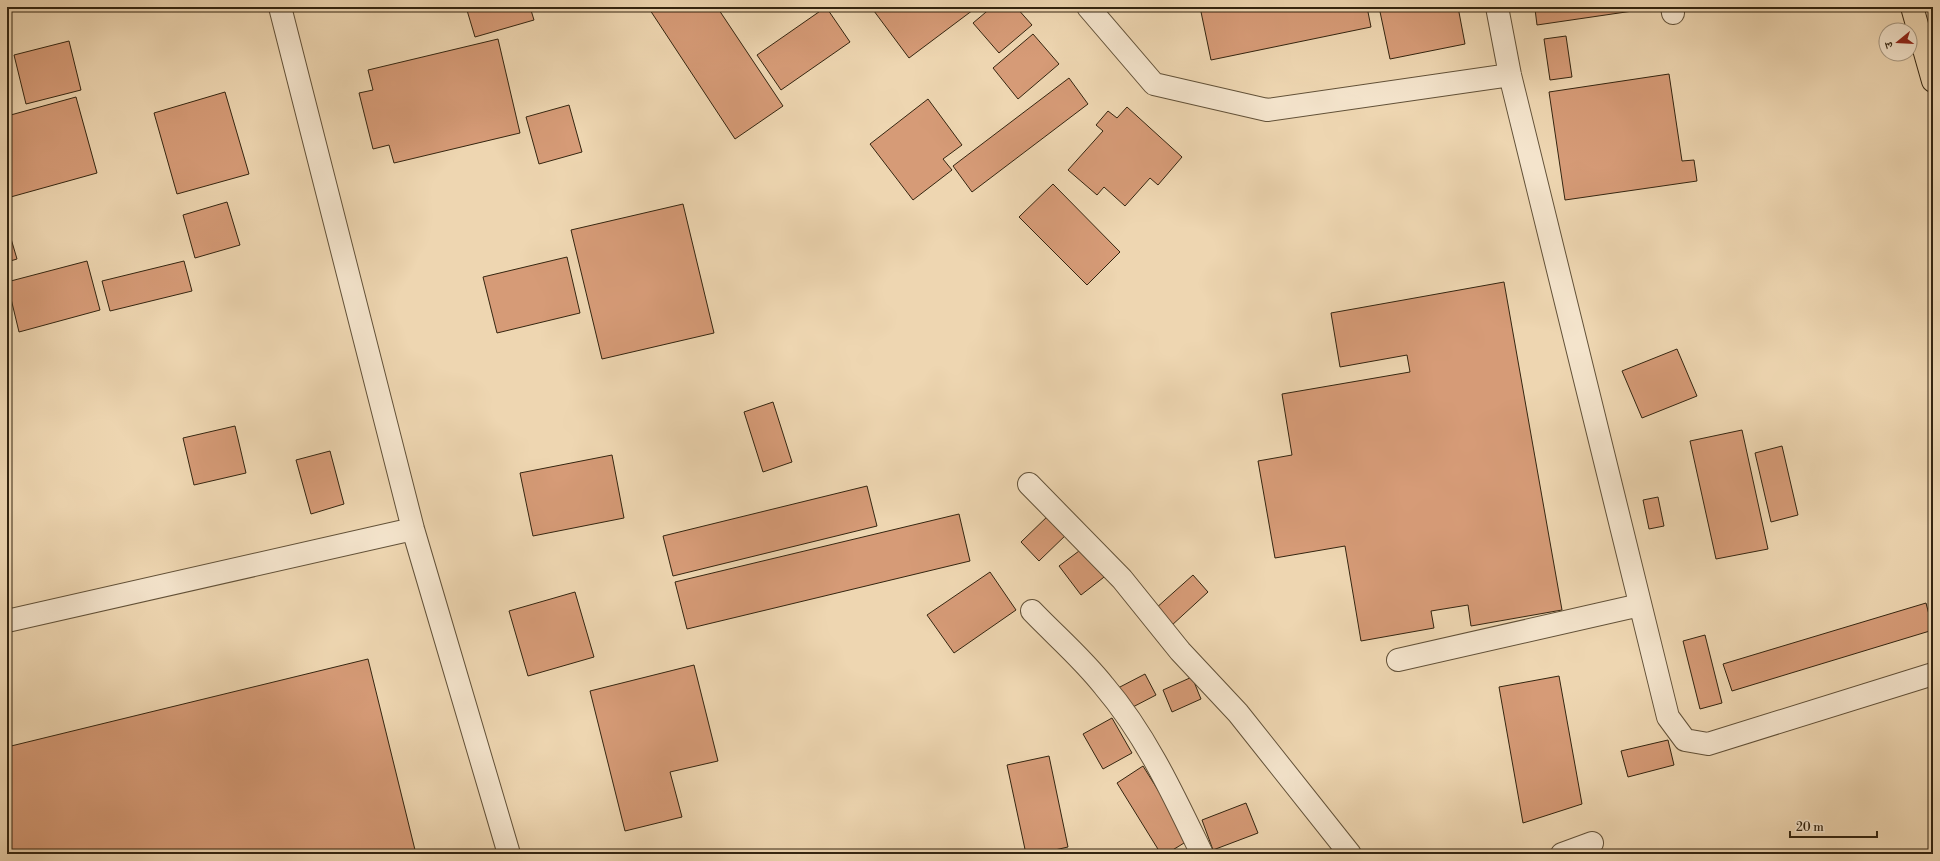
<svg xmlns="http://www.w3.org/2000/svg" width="1940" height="861" font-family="'Libre Bodoni','Noto Serif Devanagari',serif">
  <rect width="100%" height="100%" fill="#eed6b1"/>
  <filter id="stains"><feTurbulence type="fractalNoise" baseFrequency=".005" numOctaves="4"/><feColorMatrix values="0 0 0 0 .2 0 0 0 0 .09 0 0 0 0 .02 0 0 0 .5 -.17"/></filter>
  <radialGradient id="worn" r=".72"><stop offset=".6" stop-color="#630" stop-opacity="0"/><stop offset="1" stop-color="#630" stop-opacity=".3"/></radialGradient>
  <path fill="#d69b77" stroke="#342510" d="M466 7H530L534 20 475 37Z
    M648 7H717L783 106 735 139Z
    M826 7 850 42 781 90 757 55Z
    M871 7H977L909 58Z
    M992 7H1016L1032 25 999 53 973 23Z
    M1200 7H1367L1371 27 1211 60Z
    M1379 7H1458L1465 44 1390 59Z
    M1548 7H1660L1537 25 1535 9Z
    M1033 34 1059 64 1018 99 993 68Z
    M1566 36 1572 77 1550 80 1544 39Z
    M498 39 520 133 394 163 389 145 373 149 359 93 373 90 368 70Z
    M69 41 81 90 26 104 14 55Z
    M1669 74 1682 161 1694 160 1697 181 1565 200 1549 92Z
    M1069 78 1088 104 972 192 953 166Z
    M225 92 249 174 177 194 154 113Z
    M76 97 97 173 7 198V116Z
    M928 99 962 145 943 159 952 170 913 200 870 144Z
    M569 105 582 152 539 164 526 117Z
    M1127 107 1182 157 1158 185 1150 178 1125 206 1104 187 1097 195 1068 170 1103 131 1096 125 1108 111 1117 118Z
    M1053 184 1120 252 1087 285 1019 217Z
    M227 202 240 245 195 258 183 215Z
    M683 204 714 333 602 359 571 230Z
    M7 225 17 259 7 262Z
    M567 257 580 313 497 333 483 277Z
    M87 261 100 310 19 332 7 282Z
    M184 261 192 291 110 311 102 281Z
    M1504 282 1562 610 1471 626 1468 605 1431 611 1434 628 1361 641 1345 546 1275 558 1258 461 1292 455 1282 394 1410 372 1407 355 1340 367 1331 313Z
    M1677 349 1697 396 1642 418 1622 371Z
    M773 402 792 462 763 472 744 412Z
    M235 426 246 473 194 485 183 438Z
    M1742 430 1768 549 1716 559 1690 441Z
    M1782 446 1798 515 1771 522 1755 453Z
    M330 451 344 504 311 514 296 460Z
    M612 455 624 518 533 536 520 473Z
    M867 486 877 526 673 576 663 536Z
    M1658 497 1664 526 1649 529 1643 500Z
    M1051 513 1069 532 1039 561 1021 542Z
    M959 514 970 561 687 629 675 582Z
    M1087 545 1108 574 1081 595 1059 566Z
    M990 572 1016 610 954 653 927 615Z
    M1193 575 1208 592 1171 626 1155 609Z
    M575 592 594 657 528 676 509 611Z
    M1926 603 1933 630 1732 691 1723 664Z
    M1705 635 1722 703 1700 709 1683 641Z
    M368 659 416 854H7V747Z
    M694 665 718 761 670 772 682 817 625 831 590 691Z
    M1145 674 1156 695 1129 709 1118 688Z
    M1559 676 1582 804 1523 823 1499 687Z
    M1192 677 1201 699 1172 712 1163 690Z
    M1112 718 1132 753 1103 769 1083 734Z
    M1668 740 1674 765 1628 777 1621 751Z
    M1049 756 1068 847 1037 854H1026L1007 765Z
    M1143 766 1189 840 1166 854H1161L1117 783Z
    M1246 803 1258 833 1213 850 1202 820Z"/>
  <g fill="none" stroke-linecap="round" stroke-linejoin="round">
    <defs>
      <path id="minor" d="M280 7 413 529 509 854
        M1088 7 1154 84 1267 110 1510 75
        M1497 7 1510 75 1668 717 1685 740 1708 744 1933 674
        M1672 7 1673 13
        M1029 484 1122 579 1180 651 1238 713 1350 854
        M1032 611C1056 636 1083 659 1104 686 1146 735 1174 796 1202 854
        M7 621 413 529
        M1398 660 1640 605
        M1562 854 1592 843"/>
      <path id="major" d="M1912 7 1933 81"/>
    </defs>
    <use href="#minor" stroke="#625138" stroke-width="24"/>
    <use href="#major" stroke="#342510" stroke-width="24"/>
    <use href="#minor" stroke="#f4e4cc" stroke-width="22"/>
    <use href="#major" stroke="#eed6b1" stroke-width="22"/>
  </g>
  <rect width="1940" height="861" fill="none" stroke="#eed6b1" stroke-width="24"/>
  <rect x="8" y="8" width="1924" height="845" fill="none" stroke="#342510" stroke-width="2"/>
  <rect x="12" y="12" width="1916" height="837" fill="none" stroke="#342510"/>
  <g transform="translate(1898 42) rotate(252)"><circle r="19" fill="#f4e4cc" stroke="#a79881"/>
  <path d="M0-3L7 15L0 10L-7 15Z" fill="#8f2418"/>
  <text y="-6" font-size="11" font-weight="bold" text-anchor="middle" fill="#342510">उ</text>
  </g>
  <path d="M1790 831v6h87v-6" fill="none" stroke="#342510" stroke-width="2"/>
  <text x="1796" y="831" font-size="12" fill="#342510" stroke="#f4e4cc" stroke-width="3" paint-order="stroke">20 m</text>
  <rect width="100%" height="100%" filter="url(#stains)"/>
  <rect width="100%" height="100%" fill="url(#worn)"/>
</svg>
